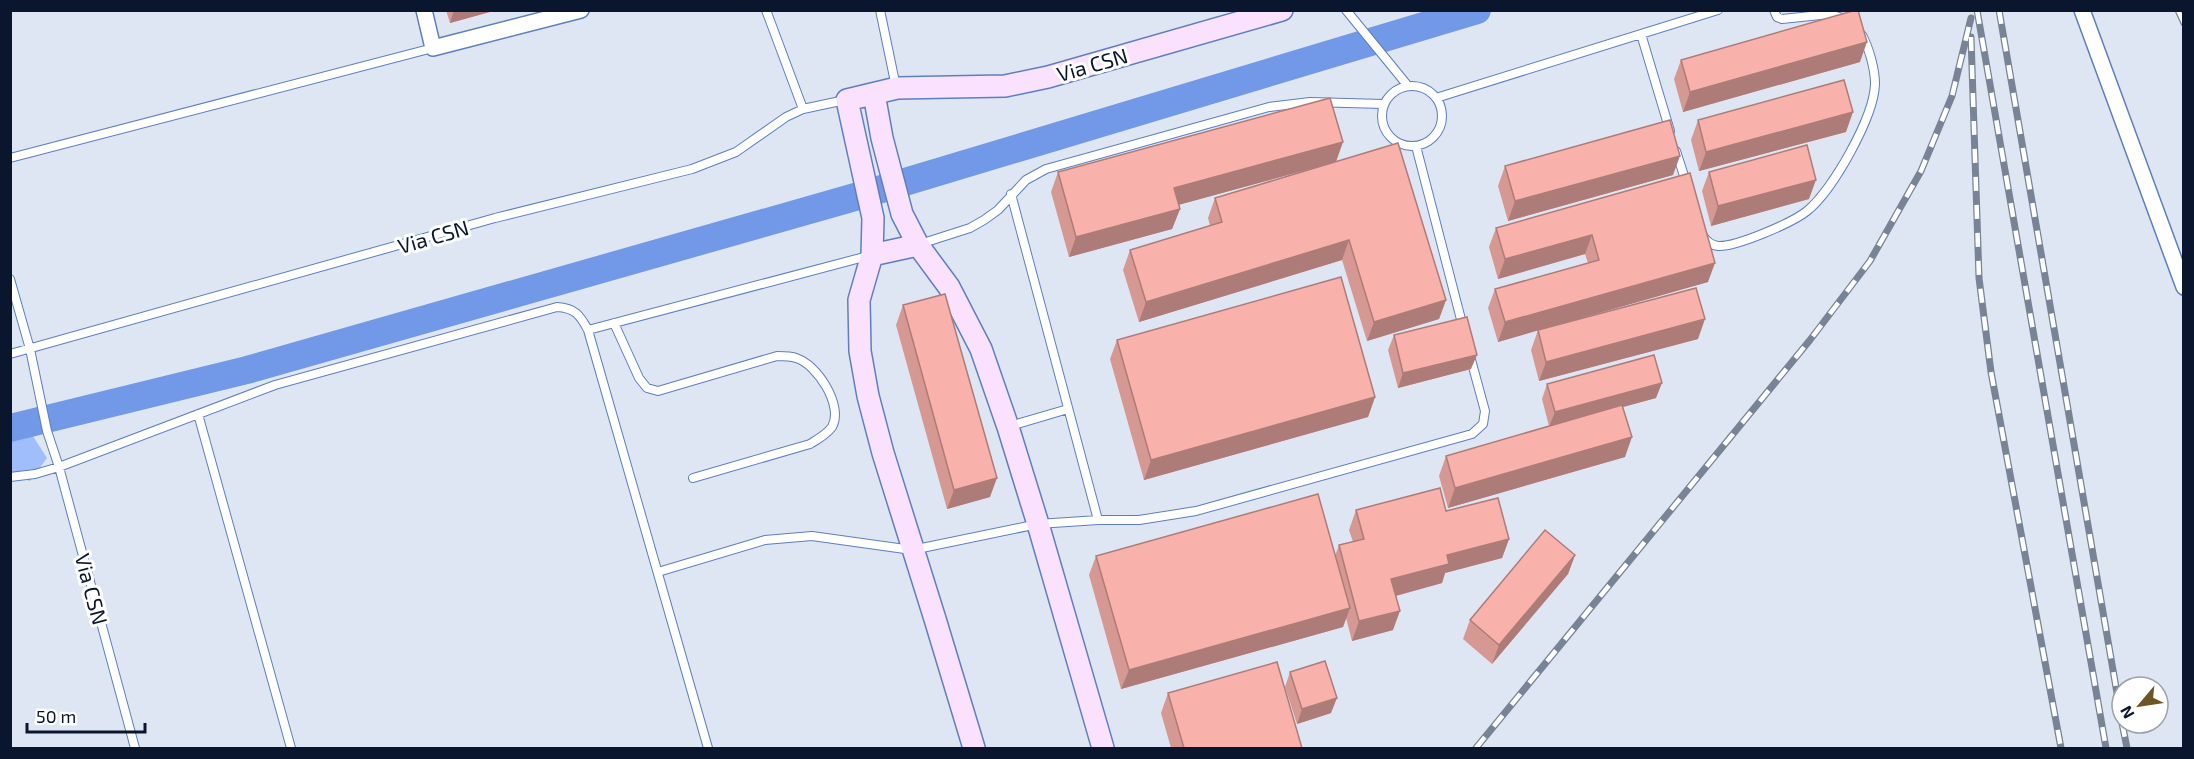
<svg xmlns="http://www.w3.org/2000/svg" width="2194" height="759" font-family="'Exo 2',sans-serif">
  <rect width="100%" height="100%" fill="#dee6f4"/>
  <path fill="#a0befb" d="M20 416 47 458 30 481 11 475V419Z"/>
  <g fill="none" stroke-linecap="round" stroke-linejoin="round">
    <path stroke="#7298e8" stroke-width="28" d="M10 428 247 370 855 197 1477 10"/>
    <defs>
      <path id="lane" d="M766 10 803 109
        M880 10 896 87
        M1346 10 1408 86
        M1774 10 1777 17 1782 19 1830 14 1845 19
        M1641 34 1670 131
        M1382 116a30 30 0 1 1 60 0a30 30 0 1 1-60 0Z
        M1436 98 1718 10
        M1416 146 1463 327
        M1676 151 1686 182
        M10 158 433 48
        M1011 194 1098 520
        M1703 236C1707 242 1711 245 1718 246 1736 247 1792 223 1807 211 1833 190 1874 117 1875 84 1875 69 1869 48 1862 35
        M920 244 970 228 984 220 998 210 1026 180 1046 169 1269 107 1310 102 1384 104
        M10 279 30 349 47 431 59 467 135 748
        M614 323 639 378 647 388 658 391 777 356C783 356 791 356 796 358 817 364 844 406 832 427 826 435 818 439 810 444L693 478
        M588 330 868 256
        M10 354 495 218 692 169 736 152 786 117 803 109 845 100
        M198 414 291 748
        M1010 426 1068 409
        M10 477 35 474 59 467 275 385 557 307C575 308 580 315 588 330L708 748
        M658 572 765 540 812 536 912 550 1038 524 1098 520H1139L1196 511 1472 434 1483 424 1485 411 1470 356"/>
      <path id="street" d="M424 10 433 48 581 10
        M2082 10 2184 287"/>
      <path id="secondary" d="M874 94 882 138 902 214 918 245 949 287 981 349 1008 427 1038 524 1103 748
        M872 255 918 245
        M974 748 935 619 883 453 868 396 860 351 859 300 872 255 873 218 847 100 897 88 1005 86 1048 77 1282 10"/>
    </defs>
    <use href="#lane" stroke="#5f7ebe" stroke-width="10"/>
    <use href="#street" stroke="#5f7ebe" stroke-width="18"/>
    <use href="#secondary" stroke="#5f7ebe" stroke-width="24"/>
    <use href="#lane" stroke="#fff" stroke-width="8"/>
    <use href="#street" stroke="#fff" stroke-width="15"/>
    <use href="#secondary" stroke="#fae1fd" stroke-width="21"/>
    <defs>
      <path id="rail" d="M1977 10 2106 748
        M1999 10 2122 722
        M2178 10 2184 23
        M1971 37 1979 278 1991 372 2061 748
        M2122 723 2127 748
        M1476 748 1810 340 1870 261 1921 171 1952 96 1971 18"/>
    </defs>
    <use href="#rail" stroke="#798396" stroke-width="7"/>
    <use href="#rail" stroke="#fff" stroke-width="4.5" stroke-dasharray="14" stroke-linecap="butt"/>
  </g>
  <path fill="#d59893" d="M446 10H497L450 23Z
    M1681 60 1860 62 1683 112 1674 79Z
    M1698 120 1846 132 1699 171 1691 140Z
    M1336 162 1446 300 1439 319 1367 341 1342 260 1139 322 1123 270 1130 250 1210 226 1208 218 1215 198 1326 164 1178 205 1180 209 1172 229 1069 257 1051 192 1058 172Z
    M1505 166 1673 175 1508 221 1498 186Z
    M1709 172 1809 199 1711 226 1702 191Z
    M1690 173 1708 282 1548 327 1698 339 1539 381 1531 350 1538 330 1498 342 1488 308 1495 289 1588 263 1585 254 1498 279 1489 247 1496 228Z
    M903 305 990 497 947 509 896 325Z
    M1394 335 1471 369 1398 388 1388 350Z
    M1117 340 1375 397 1368 417 1144 480 1110 359Z
    M1547 384 1656 398 1623 407 1625 457 1448 508 1439 476 1446 456 1549 426 1542 399Z
    M1356 510 1446 511 1509 539 1502 558 1445 573 1442 583 1396 596 1393 630 1352 641 1346 618 1343 627 1121 689 1089 575 1096 556H1335L1339 545 1353 542 1349 530Z
    M1575 555 1568 574 1492 664 1463 639 1470 620Z
    M1290 672 1331 713 1297 724 1285 687Z
    M1168 693 1302 748H1171L1161 713Z"/>
  <path fill="#ae7c78" d="M454 10H497L450 23Z
    M1867 42 1860 62 1683 112 1690 92Z
    M1853 112 1846 132 1699 171 1706 152Z
    M1343 142 1336 162 1167 208 1174 188Z
    M1680 156 1673 175 1508 221 1515 201Z
    M1816 180 1809 199 1711 226 1718 206Z
    M1180 209 1172 229 1069 257 1076 237Z
    M1592 235 1585 254 1498 279 1505 259Z
    M1349 240 1342 260 1139 322 1146 302Z
    M1715 263 1708 282 1498 342 1505 322Z
    M1446 300 1439 319 1367 341 1374 322Z
    M1705 319 1698 339 1539 381 1546 362Z
    M1477 355 1471 369 1398 388 1403 373Z
    M1662 383 1656 398 1549 427 1555 412Z
    M1375 397 1368 417 1144 480 1151 460Z
    M1632 437 1625 457 1448 508 1455 488Z
    M997 478 990 497 947 509 954 490Z
    M1509 539 1502 558 1445 573 1442 583 1384 599 1391 579 1447 555Z
    M1575 555 1568 574 1492 664 1499 645Z
    M1350 608 1343 627 1121 689 1129 670Z
    M1400 611 1393 630 1352 641 1359 621Z
    M1337 698 1331 713 1297 724 1302 709Z"/>
  <path fill="#f8b1ab" stroke="#ae7c78" stroke-width="1.5" d="M1856 10H1858L1867 42 1690 92 1681 60Z
    M1844 80 1853 112 1706 152 1698 120Z
    M1330 98 1343 142 1174 188 1180 209 1076 237 1058 172Z
    M1670 120 1680 156 1515 201 1505 166Z
    M1398 143 1446 300 1374 322 1349 240 1146 302 1130 250 1222 222 1215 198Z
    M1807 145 1816 180 1718 206 1709 172Z
    M1690 173 1715 263 1505 322 1495 289 1599 260 1592 235 1505 259 1496 228Z
    M1341 277 1375 397 1151 460 1117 340Z
    M1696 288 1705 319 1546 362 1538 330Z
    M945 294 997 478 954 490 903 305Z
    M1467 317 1477 355 1403 373 1394 335Z
    M1654 355 1662 383 1555 412 1547 384Z
    M1622 405 1632 437 1455 488 1446 456Z
    M1440 488 1446 511 1498 498 1509 539 1447 555 1449 564 1391 579 1400 611 1359 621 1339 545 1364 539 1356 510Z
    M1318 494 1350 608 1129 670 1096 556Z
    M1545 530 1575 555 1499 645 1470 620Z
    M1325 661 1337 698 1302 709 1290 672Z
    M1277 662 1302 748H1184L1168 693Z"/>
  <g text-anchor="middle" dominant-baseline="central" stroke-width="6" stroke-linejoin="round" paint-order="stroke">
    <g font-size="21" fill="#0a152e" stroke="#fff">
      <text transform="translate(1092 64) rotate(-16)">Via CSN</text>
      <text transform="translate(433 236) rotate(-16)">Via CSN</text>
      <text transform="translate(92 589) rotate(75)">Via CSN</text>
    </g>
  </g>
  <rect width="2194" height="759" fill="none" stroke="#0a152e" stroke-width="24"/>
  <g transform="translate(2140 705) rotate(241)"><circle r="28" fill="#ffffff" stroke="#9da1ab" stroke-width="1.5"/>
  <path d="M0-4.5L10 22L0 15L-10 22Z" fill="#6d5626"/>
  <text y="-9" font-size="16" font-weight="bold" text-anchor="middle" fill="#0a152e">N</text>
  </g>
  <path d="M27 723v9h118v-9" fill="none" stroke="#0a152e" stroke-width="3"/>
  <text x="36" y="723" font-size="18" fill="#0a152e" stroke="#ffffff" stroke-width="4.5" paint-order="stroke">50 m</text>
</svg>
